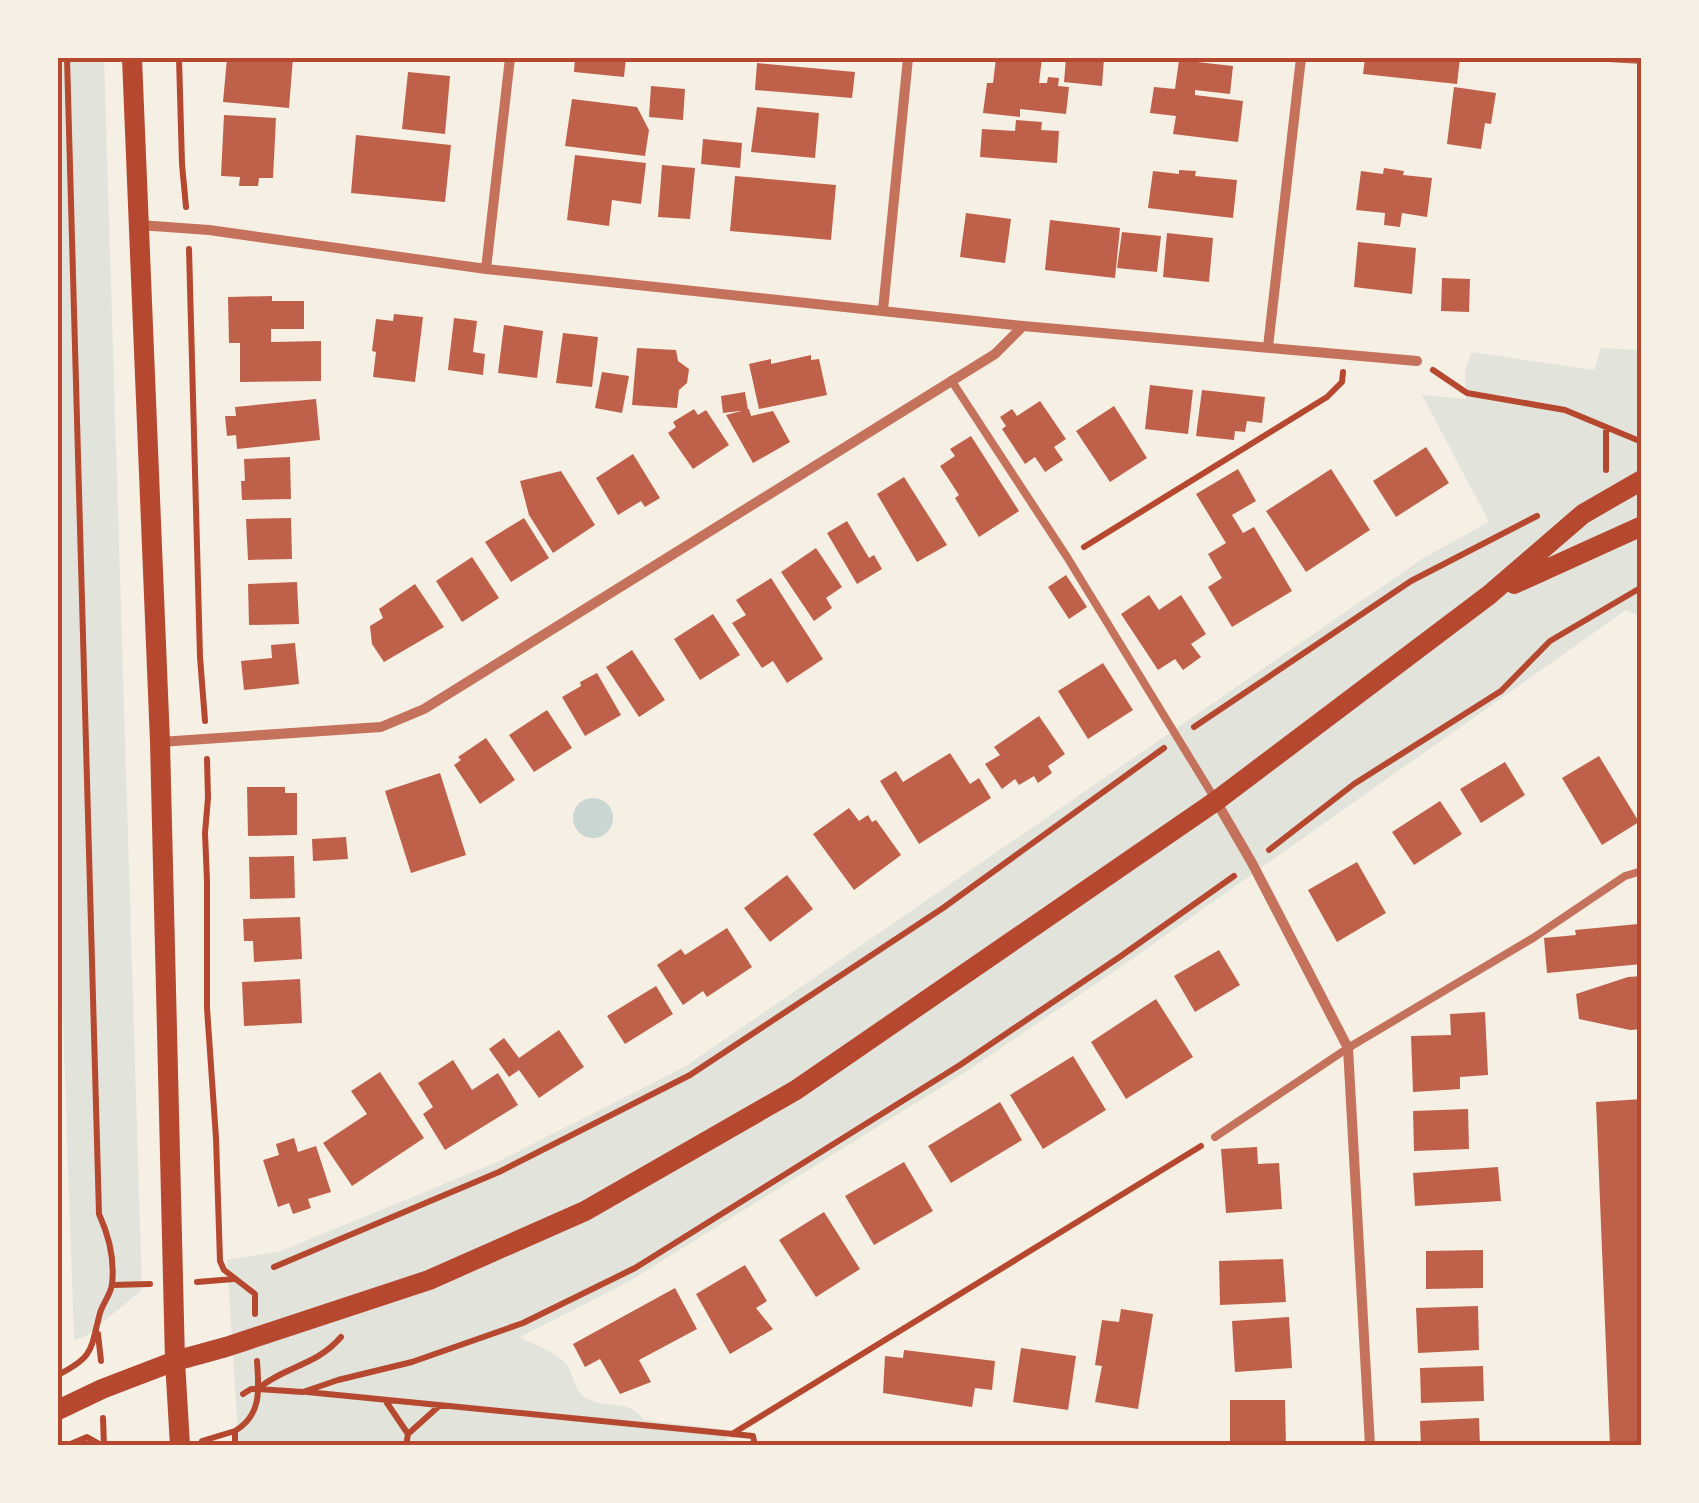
<svg xmlns="http://www.w3.org/2000/svg" width="1699" height="1503" font-family="Karla,sans-serif">
  <rect width="100%" height="100%" fill="#f6efe4"/>
  <path fill="#e2e4dc" d="M58 58H104L142 1290 86 1336 74 1340 58 879Z
    M1601 348 1641 350V617L1626 610 1125 964 964 1073 628 1282 520 1337C534 1345 556 1351 567 1365 575 1376 573 1390 586 1398 607 1410 626 1397 644 1420L727 1430 726 1445H237V1419L227 1260 281 1251 495 1163 686 1066 1425 557 1489 522 1422 395 1466 399 1465 369 1472 352 1594 370Z"/>
  <path fill="#c9d6d2" d="M573 818a20 20 0 1 1 40 0a20 20 0 1 1-40 0Z"/>
  <path fill="#bf614a" d="M227 58H293L289 108 223 102Z
    M575 58H626L624 77 574 72Z
    M996 58H1042L1039 83H1047L1048 77 1059 78 1058 86 1069 87 1066 114 1020 109V117L983 113 987 83H993Z
    M1066 58H1104L1102 86 1064 82Z
    M1365 58H1460L1457 84 1363 74Z
    M1575 58H1642V64L1575 60Z
    M1179 60 1233 66 1230 94 1195 90V95L1243 101 1238 142 1173 134 1176 116 1150 113 1154 87 1175 89Z
    M757 63 855 72 852 98 755 90Z
    M408 72 450 76 445 134 402 129Z
    M651 86 685 89 683 120 649 117Z
    M1454 87 1496 93 1491 124 1485 123 1481 149 1447 144Z
    M572 99 637 107 649 130 645 156 565 146Z
    M757 107 819 113 815 158 751 152Z
    M224 115 276 118 273 178H259L258 186H239L240 177 221 176Z
    M1016 120 1042 122 1041 130 1059 131 1057 163 980 157 982 129 1015 131Z
    M356 135 451 145 445 202 351 193Z
    M703 139 742 143 740 168 701 164Z
    M575 155 646 163 641 204 612 200 609 226 567 220Z
    M662 165 695 168 690 219 658 217Z
    M1384 168 1404 171 1403 175 1432 178 1427 217 1402 213 1400 227 1384 225 1385 213 1356 210 1361 171 1383 174Z
    M1179 170 1196 171 1195 176 1237 180 1233 218 1148 208 1153 171 1179 174Z
    M735 176 836 185 831 240 730 231Z
    M966 213 1011 219 1005 263 960 257Z
    M1050 220 1120 228 1115 278 1045 270Z
    M1122 232 1161 236 1157 272 1117 268Z
    M1167 233 1213 238 1209 282 1163 277Z
    M1358 242 1416 248 1412 294 1354 287Z
    M1442 278 1470 279 1469 312 1441 311Z
    M272 296V301H304V329H271V342L321 341V381L240 382V343H229L228 297Z
    M394 314 423 317 415 382 373 377 376 352 372 351 376 319 393 321Z
    M454 318 477 321 473 352 485 354 483 375 448 370Z
    M504 325 543 331 537 378 498 373Z
    M563 333 598 337 592 387 556 383Z
    M637 348 676 350 678 361 689 369 687 383 679 390 677 408 632 405Z
    M811 355V360L819 359 827 395 759 409 749 364 771 359V364Z
    M602 372 629 376 622 413 595 408Z
    M1150 385 1193 390 1188 434 1145 429Z
    M1202 390 1265 397 1262 423 1247 421 1245 432 1235 431 1234 440 1196 436Z
    M745 392 748 410 723 413 721 396Z
    M316 399 320 440 237 449 236 435 227 436 225 416H236L235 407Z
    M1040 401 1066 439 1054 447 1063 460 1045 472 1035 457 1025 464 1002 429 1006 426 1000 417 1012 409 1017 416Z
    M1114 406 1147 458 1110 482 1076 431Z
    M694 409 698 415 706 410 729 445 693 469 668 433 676 427 673 422Z
    M749 409 751 416 773 411 790 442 753 463 726 415Z
    M971 436 1019 511 979 537 955 498 959 495 940 466 955 456 950 449Z
    M1426 447 1449 483 1396 517 1373 481Z
    M633 454 660 498 645 507 641 501 618 515 596 478Z
    M290 457 291 499 242 500 241 481H245L244 459Z
    M1238 469 1256 501 1232 515 1243 533 1254 527 1292 591 1232 627 1208 587 1222 578 1208 554 1226 543 1196 494Z
    M1331 469 1370 530 1306 572 1266 511Z
    M561 471 595 525 553 553 529 515 520 481Z
    M904 477 947 545 917 562 877 494Z
    M291 518 292 559 248 560 246 519Z
    M524 518 549 558 511 582 485 542Z
    M847 521 869 558 874 555 882 569 857 584 827 533Z
    M816 548 842 587 826 598 832 608 814 621 781 572Z
    M472 557 499 598 462 622 436 581Z
    M1066 575 1087 607 1069 619 1048 587Z
    M771 578 823 659 787 683 773 661 762 668 732 623 746 615 736 600Z
    M297 582 299 624 249 625 248 584Z
    M415 584 444 627 384 662 372 644 370 626 383 618 379 609Z
    M1149 595 1159 610 1181 595 1206 634 1191 644 1201 657 1183 670 1175 659 1158 670 1121 614Z
    M713 614 740 655 700 680 674 639Z
    M295 643 299 684 244 690 241 661 272 658 271 645Z
    M632 650 665 700 639 717 606 667Z
    M1103 663 1133 710 1088 739 1058 691Z
    M597 673 621 715 585 736 562 697 581 686 580 682Z
    M547 710 572 748 534 772 509 735Z
    M1039 716 1065 754 1048 766 1052 773 1038 783 1034 776 1019 785 1015 779 1002 789 985 764 1000 755 994 747Z
    M486 738 515 780 480 804 454 765 461 760 458 757Z
    M950 753 970 784 979 778 991 798 919 844 880 781 896 771 903 782Z
    M1599 756 1639 822 1602 845 1562 778Z
    M1505 762 1525 795 1481 823 1460 789Z
    M440 773 466 855 411 873 385 791Z
    M247 787H285V793H297V835L248 836Z
    M1440 801 1462 834 1414 865 1392 832Z
    M849 808 859 821 868 815 872 822 876 820 901 855 854 890 813 834Z
    M346 837 348 859 313 861 312 839Z
    M294 856 295 898 250 899 249 857Z
    M1357 862 1386 913 1337 942 1308 890Z
    M787 875 813 909 770 942 744 908Z
    M300 917 302 959 254 962 253 941H244L243 919Z
    M1638 924 1639 932H1642V964L1547 973 1544 938 1576 935 1575 930Z
    M727 928 752 967 707 997 703 991 683 1005 657 965 681 949 685 955Z
    M1219 950 1240 985 1195 1012 1174 976Z
    M1642 976V1029L1630 1030 1579 1019 1576 994 1628 977Z
    M300 979 302 1023 244 1026 242 982Z
    M656 986 673 1014 625 1044 607 1016Z
    M1156 999 1193 1057 1126 1099 1091 1042Z
    M1485 1012 1488 1075 1460 1077V1089L1413 1092 1411 1036 1451 1035 1450 1014Z
    M559 1030 584 1067 539 1098 519 1070 509 1077 489 1049 504 1038 519 1058Z
    M1073 1056 1106 1110 1043 1149 1010 1095Z
    M453 1060 472 1090 498 1073 518 1105 445 1150 423 1114 433 1107 418 1083Z
    M380 1072 424 1138 352 1186 323 1143 367 1114 351 1091Z
    M1642 1099V1446H1610L1596 1102Z
    M1000 1102 1022 1140 951 1183 928 1146Z
    M1468 1109 1469 1149 1414 1151 1413 1111Z
    M294 1138 298 1152 316 1146 331 1192 308 1199 311 1208 293 1214 289 1203 278 1207 263 1160 279 1155 276 1144Z
    M1257 1147 1258 1164 1279 1163 1282 1209 1226 1213 1221 1149Z
    M904 1162 933 1211 874 1245 845 1196Z
    M1498 1167 1501 1201 1415 1206 1413 1173Z
    M824 1212 860 1269 816 1297 779 1240Z
    M1483 1250V1288L1426 1289V1251Z
    M1283 1259 1286 1302 1220 1305 1219 1261Z
    M745 1265 767 1301 756 1308 773 1329 730 1354 696 1294Z
    M675 1288 697 1329 639 1360 651 1382 620 1394 600 1359 585 1367 573 1344Z
    M1478 1306 1479 1350 1418 1353 1416 1308Z
    M1121 1309 1153 1314 1138 1409 1095 1402 1102 1366 1095 1365 1102 1320 1119 1322Z
    M1289 1317 1292 1368 1235 1372 1232 1321Z
    M1021 1348 1076 1356 1068 1410 1013 1402Z
    M904 1350 995 1361 992 1390 975 1388 972 1407 883 1393 885 1356 903 1358Z
    M1483 1366 1484 1401 1421 1403 1420 1368Z
    M1230 1400H1285L1286 1446H1230Z
    M1479 1418 1480 1446H1421L1420 1421Z"/>
  <g fill="none" stroke-linecap="round" stroke-linejoin="round">
    <path stroke="#b5482f" stroke-width="6" d="M179 58 182 164 186 207
      M189 249 200 657 205 721
      M1433 370 1467 393 1565 410 1642 442
      M1606 427V470
      M1084 547 1327 397 1342 382 1343 372
      M1194 727 1411 581 1537 516
      M207 759 208 798 205 833 207 881V1008L216 1138 220 1261 224 1270 255 1294V1314
      M1269 850 1354 784 1501 691 1550 641 1642 587
      M274 1267 499 1172 690 1075 943 908 1164 748
      M197 1282 234 1279
      M112 1285 150 1284
      M98 1334 101 1361
      M58 1375C95 1356 90 1350 100 1313 103 1303 111 1294 112 1284 115 1259 109 1236 99 1214L67 58
      M259 1388C285 1366 316 1366 341 1337
      M307 1392 753 1436 755 1446
      M243 1394 251 1389H258L303 1392 338 1380 412 1362 523 1323 635 1268 960 1065 1121 956 1234 876
      M387 1403 408 1434 438 1407
      M103 1418 104 1446
      M732 1434 1201 1146
      M202 1441 235 1431
      M66 1446 87 1437 103 1446
      M235 1446V1431C262 1415 259 1389 257 1361
      M406 1446 408 1434"/>
    <path stroke="#c5725c" stroke-width="8" d="M951 380 1067 557 1215 799
      M1215 1137 1348 1048 1533 938 1625 876 1642 871"/>
    <path stroke="#c5725c" stroke-width="10" d="M139 225 209 230 486 269 1023 326 1417 361
      M486 269 510 58
      M883 310 908 58
      M1268 347 1301 58
      M160 742 381 727 424 709 995 354 1023 326
      M1216 801 1252 863 1348 1048 1370 1446"/>
    <path stroke="#b5482f" stroke-width="20" d="M132 58 160 742 175 1361 180 1446
      M1514 584 1642 526
      M58 1410 102 1389 175 1361 226 1347 429 1280 585 1211 796 1090 1216 801 1489 595 1583 514 1642 480"/>
  </g>
  <rect width="1699" height="1503" fill="none" stroke="#f6efe4" stroke-width="120"/>
  <rect x="60" y="60" width="1579" height="1383" fill="none" stroke="#b5482f" stroke-width="4"/>
</svg>
